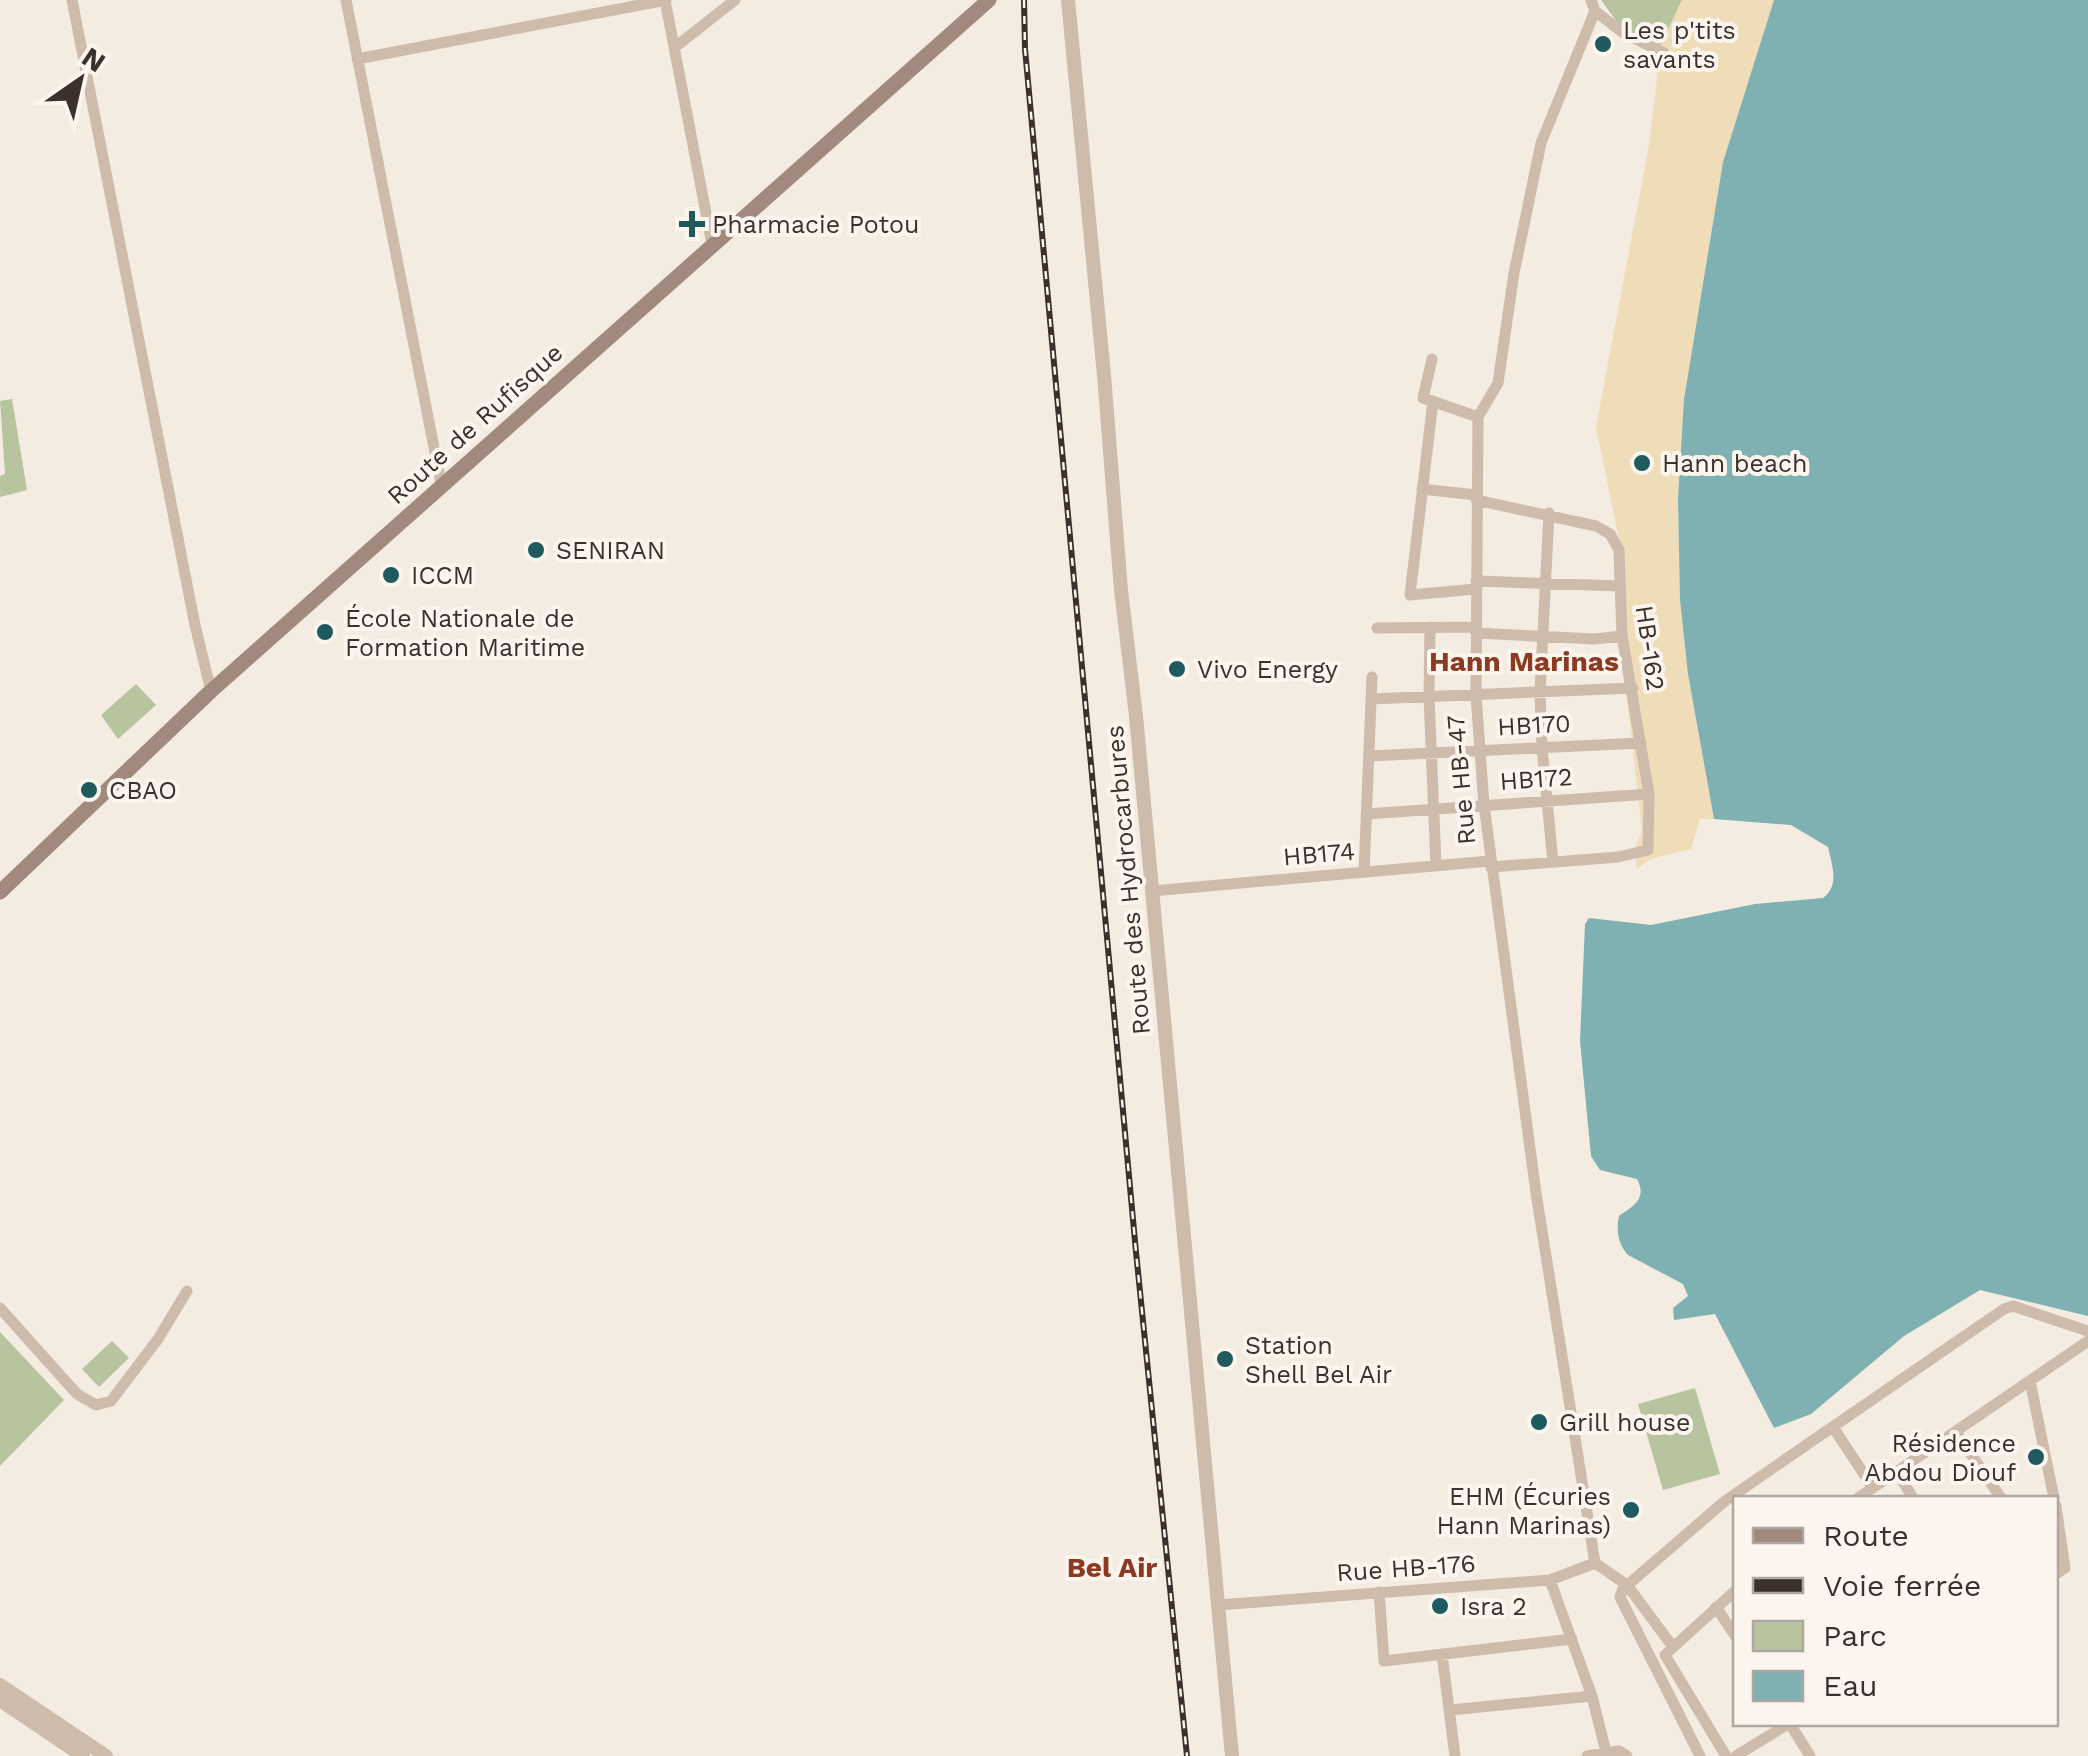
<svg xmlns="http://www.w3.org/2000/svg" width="2088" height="1756" font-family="'Work Sans',sans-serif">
  <rect width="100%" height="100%" fill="#f4ebe1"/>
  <path fill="#b8c4a0" d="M1601 0H1682L1661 45 1619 25Z
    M12 399 27 490 0 497V476L5 474 0 401Z
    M136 684 156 705 118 739 101 715Z
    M0 1332 64 1400 0 1466Z
    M112 1341 129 1358 99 1387 82 1369Z
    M1695 1388 1720 1474 1663 1490 1638 1404Z"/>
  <path fill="#efdcb8" d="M1682 0H1774L1723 162 1684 399 1678 498 1680 600 1688 674 1714 819H1700L1691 849 1650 859 1637 869 1635 849 1642 831 1619 625V539L1596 427 1649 145 1661 45Z"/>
  <path fill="#7fb0b2" d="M1774 0H2088V1316L1980 1290 1904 1336 1811 1414 1774 1428 1715 1314 1674 1320 1673 1308 1688 1296 1683 1284 1628 1255C1618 1244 1616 1231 1619 1216 1635 1205 1647 1198 1637 1179L1600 1170 1591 1156 1580 1041 1585 924 1589 918 1651 925 1755 904 1823 898C1840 885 1832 866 1828 847L1791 825 1714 819 1688 674 1680 600 1678 498 1684 399 1723 162Z"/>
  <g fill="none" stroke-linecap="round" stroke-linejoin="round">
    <path stroke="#cdbbac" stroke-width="11" d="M72 0 195 625 211 691
      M346 0 442 488
      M665 0 712 244
      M1591 0 1595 11 1541 143 1514 273 1498 383 1478 417 1476 695 1484 805 1536 1193 1595 1563
      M1595 11 1622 32 1664 53
      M674 48 735 0
      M357 59 666 0
      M1432 359 1423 398 1478 417
      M1433 401 1410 595 1476 589
      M1422 489 1476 495
      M1476 500 1596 526 1610 534 1619 550 1622 636 1649 794 1648 850 1618 857 1491 867
      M1549 513 1540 692 1542 748 1553 862
      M1476 581 1620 586
      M1430 627 1429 697 1436 866
      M1377 628 1476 627
      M1476 633 1594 639 1622 636
      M1371 699 1633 688
      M1369 756 1641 743
      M1366 814 1649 794
      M1364 872 1372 677
      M1152 891 1490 861
      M0 1308 77 1394 96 1405 111 1401 158 1339 187 1291
      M2030 1381 2054 1498
      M1833 1427 1873 1488
      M1956 1432 2001 1498
      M1897 1472 1913 1498
      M1858 1498 2088 1341
      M2056 1506 2065 1568 2056 1574
      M1595 1563 1627 1585 1673 1647
      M1550 1580 1592 1696 1607 1756
      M1379 1592 1384 1661 1572 1639
      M1218 1605 1550 1580 1595 1563
      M1716 1607 1736 1637
      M1668 1652 1736 1590
      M1442 1654 1455 1756
      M1665 1655 1726 1756
      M1450 1710 1592 1696
      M1790 1724 1810 1756
      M1587 1756 1619 1751 1627 1756
      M1700 1756 1620 1597 1623 1589 1725 1501 2004 1309 2013 1306 2088 1331
      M1736 1756 1788 1724"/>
    <path stroke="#cdbbac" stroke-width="14" d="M1068 0 1104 375 1121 590 1136 716 1232 1756
      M0 1685 106 1756
      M0 1700 83 1756"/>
    <path stroke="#a18a7d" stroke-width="15" d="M0 892 211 691 989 0"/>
    <defs>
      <path id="rail" d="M1024 0 1025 49 1136 1252 1187 1756"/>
    </defs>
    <use href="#rail" stroke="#3b302b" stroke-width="6"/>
    <use href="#rail" stroke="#fbf5ee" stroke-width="2.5" stroke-dasharray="8" stroke-linecap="butt"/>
  </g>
  <g fill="#1f5a5e" stroke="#fbf5ee" stroke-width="4">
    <circle cx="1603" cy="44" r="10"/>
    <path d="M687 209h10v10h10v10h-10v10h-10v-10h-10v-10h10z"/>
    <circle cx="1642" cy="463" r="10"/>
    <circle cx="536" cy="550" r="10"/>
    <circle cx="391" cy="575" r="10"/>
    <circle cx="325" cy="632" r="10"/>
    <circle cx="1177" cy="669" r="10"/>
    <circle cx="89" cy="790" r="10"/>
    <circle cx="1225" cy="1359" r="10"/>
    <circle cx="1539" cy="1422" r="10"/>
    <circle cx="2036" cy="1457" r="10"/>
    <circle cx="1631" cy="1510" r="10"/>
    <circle cx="1440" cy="1606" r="10"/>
  </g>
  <g text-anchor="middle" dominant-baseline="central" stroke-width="8" stroke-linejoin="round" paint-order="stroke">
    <g font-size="25" fill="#3b302b" stroke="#fbf5ee" text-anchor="start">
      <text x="1623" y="30">Les p'tits<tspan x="1623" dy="29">savants</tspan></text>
      <text x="712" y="224">Pharmacie Potou</text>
      <text x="1662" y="463">Hann beach</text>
      <text x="556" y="550">SENIRAN</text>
      <text x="411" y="575">ICCM</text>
      <text x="345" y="618">École Nationale de<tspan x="345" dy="29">Formation Maritime</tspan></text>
      <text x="1197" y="669">Vivo Energy</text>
      <text x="109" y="790">CBAO</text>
      <text x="1245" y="1345">Station<tspan x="1245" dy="29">Shell Bel Air</tspan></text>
      <text x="1559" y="1422">Grill house</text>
      <text x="2016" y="1443" text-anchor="end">Résidence<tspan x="2016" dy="29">Abdou Diouf</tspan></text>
      <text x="1611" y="1496" text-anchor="end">EHM (Écuries<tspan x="1611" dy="29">Hann Marinas)</tspan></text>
      <text x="1460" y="1606">Isra 2</text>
    </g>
    <g font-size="25" fill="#3b302b" stroke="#fbf5ee">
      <text transform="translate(475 424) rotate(-42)">Route de Rufisque</text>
      <text transform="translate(1650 648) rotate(82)">HB-162</text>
      <text transform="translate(1534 725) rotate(-3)">HB170</text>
      <text transform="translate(1536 779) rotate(-4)">HB172</text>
      <text transform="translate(1461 780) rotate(-95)">Rue HB-47</text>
      <text transform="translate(1319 854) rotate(-5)">HB174</text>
      <text transform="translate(1128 880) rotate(-95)">Route des Hydrocarbures</text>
      <text transform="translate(1406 1568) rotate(-4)">Rue HB-176</text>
    </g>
    <g font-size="28" font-weight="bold" fill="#8c3b22" stroke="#fbf5ee">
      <text x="1524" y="661">Hann Marinas</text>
      <text x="1112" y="1567">Bel Air</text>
    </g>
  </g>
  <rect x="1733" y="1496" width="325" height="230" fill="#fbf5ee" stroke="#aea6a0" stroke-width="2.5"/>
  <rect x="1753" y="1528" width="50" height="15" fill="#a18a7d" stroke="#aea6a0" stroke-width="2.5"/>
  <text x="1823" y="1546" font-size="30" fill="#3b302b">Route</text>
  <rect x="1753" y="1578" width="50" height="15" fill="#3b302b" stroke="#aea6a0" stroke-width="2.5"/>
  <text x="1823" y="1596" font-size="30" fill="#3b302b">Voie ferrée</text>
  <rect x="1753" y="1621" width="50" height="30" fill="#b8c4a0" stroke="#aea6a0" stroke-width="2.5"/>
  <text x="1823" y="1646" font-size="30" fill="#3b302b">Parc</text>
  <rect x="1753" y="1671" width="50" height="30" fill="#7fb0b2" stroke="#aea6a0" stroke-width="2.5"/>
  <text x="1823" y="1696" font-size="30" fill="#3b302b">Eau</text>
  <g transform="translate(80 80) rotate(34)" stroke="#fbf5ee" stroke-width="8" paint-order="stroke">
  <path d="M0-8L18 38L0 25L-18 38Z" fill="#3b302b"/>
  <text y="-15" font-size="28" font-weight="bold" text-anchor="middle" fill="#3b302b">N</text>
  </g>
</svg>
